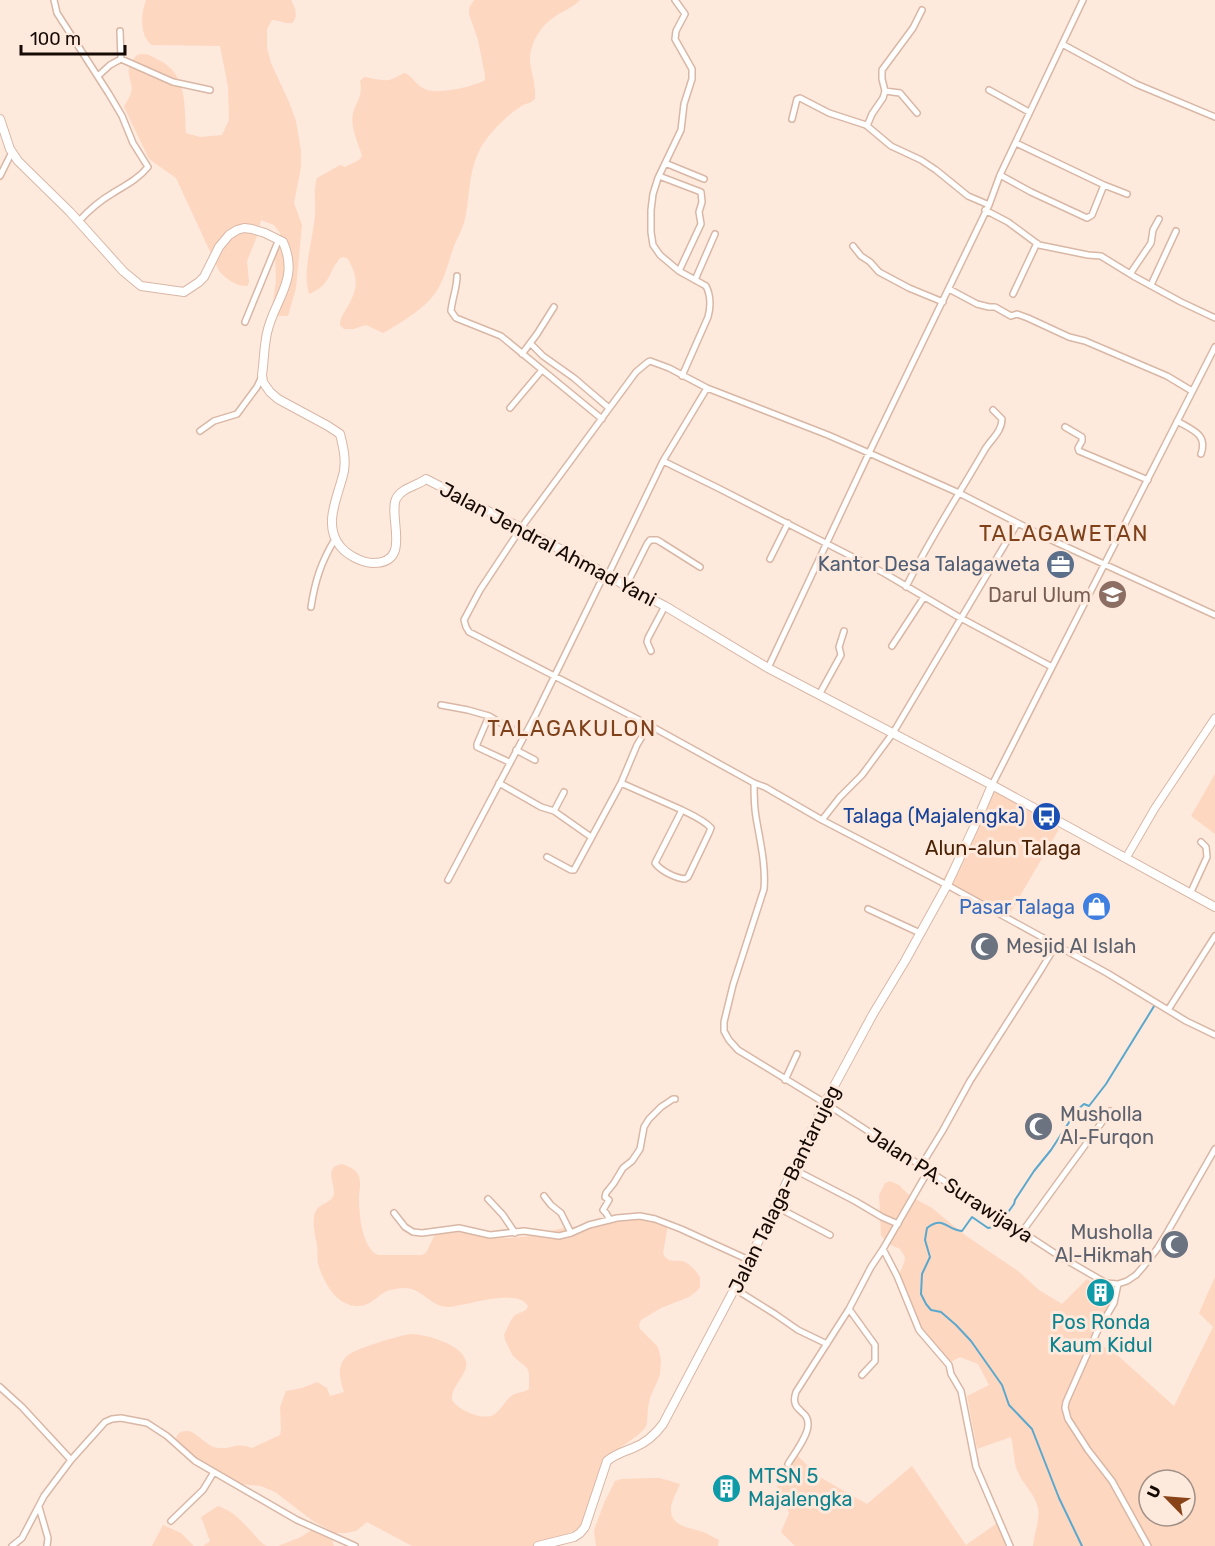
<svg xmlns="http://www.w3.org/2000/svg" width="1215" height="1546" font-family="Rubik,sans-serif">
  <rect width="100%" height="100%" fill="#fee9dd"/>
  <path fill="#fed7c1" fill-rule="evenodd" d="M146 0H291C295 8 299 16 292 23 284 24 279 20 272 20L267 29V48L271 63 289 102 296 121 301 151V167L294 203 302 225 296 288 288 316H278L272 307 276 281 275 255 280 239V233L274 225 261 220 256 239 247 261 249 281 248 286C237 287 226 279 219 271L176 178 149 159 124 107C126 102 130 97 131 93 135 79 120 73 137 55 146 52 151 56 159 60 188 75 184 105 186 133L200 137 222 135 229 120 228 87 220 46 152 45C139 36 141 13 146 0Z
    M474 0H580C571 9 558 13 549 21 538 30 529 47 530 62 532 75 536 86 535 99 531 103 528 103 523 105 507 115 491 131 481 147 469 169 470 191 466 214 464 228 456 239 452 252 448 264 445 276 439 287 428 307 406 319 387 331L383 333 366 325 353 329H344L340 325C340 318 343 314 347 308 358 288 359 279 348 259L344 257 340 258C327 274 331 285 309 294 302 269 313 241 315 215 316 203 313 190 317 178L340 165 345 167 359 160 362 156C358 143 350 126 353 113 357 99 363 98 360 81L364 77C386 80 384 84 404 73 413 76 415 84 423 88 434 96 473 87 485 80V75L478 40 469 14V8Z
    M1215 774V834L1191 816Z
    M993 787 1059 829 1009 915 942 881Z
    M342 1164C348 1166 355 1169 358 1174 362 1182 359 1191 359 1198 359 1214 362 1248 378 1255H422L426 1253 437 1230H457L489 1237 511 1238 531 1236 558 1229 646 1216 668 1224 663 1254C669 1263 672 1260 681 1261 689 1262 696 1271 700 1277V1287L697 1291 689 1297 661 1308 641 1320 639 1325 640 1329 658 1347 661 1360 660 1375 650 1398 648 1408 647 1423 645 1428 638 1435 610 1455 587 1519 576 1530 540 1546H412L367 1522 356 1531 346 1533H335L313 1521 275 1492 261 1486 237 1484 183 1454C173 1446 173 1430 187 1431 198 1431 205 1448 220 1448 234 1449 235 1442 252 1448L280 1435 281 1429 280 1407 286 1391 302 1388 317 1382 327 1388 330 1396 344 1392C340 1380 336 1367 346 1357 352 1349 401 1335 411 1334 426 1334 464 1345 466 1362 468 1375 451 1385 452 1400 458 1410 484 1422 495 1414 501 1409 505 1401 511 1396 517 1392 523 1393 529 1389V1373L527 1368 513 1356 505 1340 504 1335 511 1320 515 1315 526 1310 528 1306C518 1288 468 1305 450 1307 427 1308 423 1283 396 1289 395 1289 388 1290 387 1291 374 1297 369 1310 350 1305 333 1300 322 1279 318 1263 317 1257 318 1251 317 1245 315 1235 312 1223 315 1213 318 1203 333 1203 334 1194 335 1183 323 1167 342 1164Z
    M890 1181 899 1185 910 1196 932 1208 965 1235 1018 1271 1039 1290 1062 1304 1087 1279 1115 1296 1091 1339 1115 1353 1174 1406 1213 1327 1199 1313 1215 1277V1546H1033C1034 1533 1040 1522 1038 1508 1035 1493 1022 1484 1017 1470 1013 1459 1014 1448 1011 1437L977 1449 967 1396 989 1385 978 1364 960 1357 947 1364 921 1331 899 1277C900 1269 905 1265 905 1257L900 1249 887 1243 881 1235 879 1195 885 1183ZM1149 1480H1185V1516H1149Z
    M796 1454 818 1476 867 1504 912 1466 966 1545 1000 1521 1010 1546H795L781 1532 789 1513 777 1486Z
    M650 1478H660L680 1484C677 1492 670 1503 671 1511 672 1528 694 1528 706 1533 710 1535 714 1538 719 1540L718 1546H596L594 1530 604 1503 615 1481 621 1479Z
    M218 1506C237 1512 249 1530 263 1544L267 1546H203L210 1541 201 1517Z
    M163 1525 181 1533 194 1546H152Z
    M313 1529 332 1540 334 1546H278L301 1537Z"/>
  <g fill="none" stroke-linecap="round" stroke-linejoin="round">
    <path stroke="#5aa8cd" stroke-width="2" d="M1082 1546 1059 1498 1032 1429 1009 1405 1002 1385 971 1341 956 1325 941 1312 931 1310 926 1304 921 1294 922 1274 930 1257 925 1240 927 1228C944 1215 946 1230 962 1231L972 1217 988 1228 998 1226 1014 1204 1015 1200 1034 1171 1051 1150 1077 1110 1084 1104 1089 1106 1106 1084 1156 1003"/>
    <defs>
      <path id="minor" d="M54 0 57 13 109 94 122 116 133 143 148 167C138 179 126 185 113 193 101 200 89 210 79 221
        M675 0 685 14 676 31 675 39 692 69V79L684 104 681 130 658 178 653 194 651 210V232L653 245 660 255 679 271 706 286C711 296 711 306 708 317L682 376
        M120 31 121 59
        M1062 44 1136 84 1215 117
        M98 76 110 65 121 59 173 82 210 90
        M989 90 1029 112
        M885 91 900 93 917 113
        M792 119 797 99 800 98 829 113 866 125 891 146 921 160 936 170 968 196 989 205
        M867 126 872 114 883 98 885 91 882 79V70L913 28 922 10
        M1016 143 1104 185
        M665 163 704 179
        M1000 175 1031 192 1087 218 1092 215 1104 185 1127 194
        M0 176 12 152
        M659 176 701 192 702 202 699 212 701 224 679 271
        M985 210 1008 222 1039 245 1088 255 1101 256 1135 277 1181 302 1215 318
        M853 246 861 256 870 262 879 272 909 288 943 302
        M1130 274 1151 243 1153 230 1159 219
        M457 276C457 288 452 299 451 311L456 318 501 336 602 419
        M695 280 715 234
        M1151 285 1176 231
        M949 289 977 304 989 307H995L1011 316 1017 314 1028 318 1069 337 1085 341 1167 376 1192 391
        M1013 294 1037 243
        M245 322 279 239
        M530 343 543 356 574 378 609 408
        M522 354 537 334 554 307
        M510 408 542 370
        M1177 421C1192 430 1208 434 1201 454
        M1065 427 1082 437V441L1078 448 1079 451 1148 480
        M200 431 214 421 237 414 257 387 262 376
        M663 461 718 488 884 573 957 616 1052 667
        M770 559 788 523
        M608 575 663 461 707 388
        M626 586 647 544 650 540H657L662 543 700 567
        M906 587C929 540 958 496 984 451 990 440 1002 432 1002 419L993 410
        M311 607C315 581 321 562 335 539
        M1215 615 1047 538 959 493 869 453 828 435 707 388 669 368 650 361 648 362 636 372 521 528 480 590 464 620 466 627 469 632 475 635 649 725 754 783 765 787 822 820 947 885 1107 973 1186 1021 1215 1035
        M892 646 924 597
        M651 651 647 642 648 638 665 606
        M768 668 869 453 989 205 1000 175 1083 0
        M819 695 841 655 839 647 844 631
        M441 705 468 710 489 716 523 736
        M489 716 477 744V747L509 762
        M649 725 637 745 621 783 682 810C692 815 704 820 711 828L709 833 688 877 685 879C675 878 661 871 655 863L682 810
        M516 750 535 760
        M499 783 541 807 554 811 591 837
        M754 783C754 794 754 806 756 817 760 841 766 865 764 889L733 985 724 1022V1031L729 1040 738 1050 825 1103 1056 1254 1106 1283 1118 1284 1127 1281 1136 1275 1143 1267 1157 1249 1168 1231 1215 1149
        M992 785 1215 347
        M554 811 564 792
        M822 820 840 797 862 775 893 733 1017 524
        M547 857 571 870H574L621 783
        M448 880 535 716 605 573
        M1190 894 1207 857 1206 847 1201 842
        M868 909 920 933
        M1168 1010 1215 936
        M785 1080 797 1054
        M921 1166 943 1130 970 1081 1039 973 1056 945
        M793 1169 855 1201 882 1217 898 1224
        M928 1171 883 1249 897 1276 919 1330 949 1365 951 1374 961 1391 976 1467 1010 1546
        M544 1196 551 1205 561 1213 571 1233
        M488 1199 503 1215 515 1233
        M775 1206 830 1235
        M394 1213 405 1227 413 1232 422 1233 459 1228 490 1235 524 1231 559 1236 571 1233 589 1225 617 1218 640 1216 655 1219 681 1229 749 1260
        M610 1220 606 1213 603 1210 609 1200 605 1197 606 1193 614 1183 623 1168 632 1161 640 1149 644 1127 649 1119 661 1107 673 1099H675
        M1022 1232 1110 1111
        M1118 1284 1114 1303 1097 1332 1066 1402 1065 1408 1068 1419 1088 1450 1112 1481 1148 1546
        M735 1289 775 1314 798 1330 827 1344
        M849 1309 871 1267 883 1249
        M0 1387 22 1407 71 1460 105 1422 112 1419 121 1418 147 1423 167 1436 195 1461 214 1472 297 1520 355 1546
        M788 1464C794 1454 808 1436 808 1425 809 1409 789 1412 796 1392L849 1309 875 1345V1361L862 1375
        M39 1507 48 1538 47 1546
        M171 1521 203 1490 214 1472
        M12 1546 22 1538 44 1496 71 1460"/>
      <path id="tertiary" d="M1126 858 1155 808 1215 718"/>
      <path id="primary" d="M0 119 10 149 18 161 70 212 123 271 141 286 184 292 199 282 204 277 219 247 229 235 237 230 244 228 252 229 265 233 283 242C300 280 274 300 267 333 264 346 264 361 262 375L263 382 270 392 278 399 328 426 340 434C343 446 346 458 344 471 339 495 322 524 340 546 347 555 361 562 372 563 413 564 388 518 396 499 401 488 417 486 426 479L521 528 608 575 626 586 665 606 768 668 992 785 1215 907
        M538 1546 574 1537 580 1533 585 1527 607 1461C615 1454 623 1452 633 1448 646 1443 655 1435 663 1424L746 1267 825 1103 873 1014 905 961 947 885 975 825 992 785"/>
    </defs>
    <use href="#minor" stroke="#d9b7a5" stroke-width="8"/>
    <use href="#tertiary" stroke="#d9b7a5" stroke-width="9"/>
    <use href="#primary" stroke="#d9b7a5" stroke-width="10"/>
    <use href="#minor" stroke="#fff" stroke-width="5"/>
    <use href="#tertiary" stroke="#fff" stroke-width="7"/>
    <use href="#primary" stroke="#fff" stroke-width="8"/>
  </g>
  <defs>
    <symbol id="office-disc" viewBox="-11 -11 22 22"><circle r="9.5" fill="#5c6f8a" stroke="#fee9dd"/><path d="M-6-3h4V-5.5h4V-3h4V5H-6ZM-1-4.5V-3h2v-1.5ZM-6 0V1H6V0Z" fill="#fff"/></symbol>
    <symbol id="university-disc" viewBox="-11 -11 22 22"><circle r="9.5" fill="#8d6e63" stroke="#fee9dd"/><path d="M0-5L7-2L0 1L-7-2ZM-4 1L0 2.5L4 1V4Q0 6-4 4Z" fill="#fff"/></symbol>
    <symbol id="bus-disc" viewBox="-11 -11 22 22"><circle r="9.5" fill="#1a4fb4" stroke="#fee9dd"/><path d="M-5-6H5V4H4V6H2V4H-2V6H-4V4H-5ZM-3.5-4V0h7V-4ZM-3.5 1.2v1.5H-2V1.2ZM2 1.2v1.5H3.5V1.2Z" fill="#fff"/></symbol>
    <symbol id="shop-disc" viewBox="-11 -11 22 22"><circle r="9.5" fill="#3f7fe0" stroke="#fee9dd"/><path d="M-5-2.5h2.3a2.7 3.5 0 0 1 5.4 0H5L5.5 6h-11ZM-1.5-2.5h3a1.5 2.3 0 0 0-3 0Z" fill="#fff"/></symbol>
    <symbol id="mosque-disc" viewBox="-11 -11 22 22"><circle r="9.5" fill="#6b7280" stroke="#fee9dd"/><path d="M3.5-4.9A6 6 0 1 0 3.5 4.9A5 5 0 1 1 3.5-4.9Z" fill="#fff"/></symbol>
    <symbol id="building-disc" viewBox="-11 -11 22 22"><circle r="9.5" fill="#0f9aa8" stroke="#fee9dd"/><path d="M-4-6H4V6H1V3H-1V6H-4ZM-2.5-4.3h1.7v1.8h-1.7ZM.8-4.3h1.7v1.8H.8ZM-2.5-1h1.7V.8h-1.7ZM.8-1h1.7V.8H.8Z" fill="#fff"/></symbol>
  </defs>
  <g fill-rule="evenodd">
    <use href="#office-disc" x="1044" y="548" width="33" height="33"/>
    <use href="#university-disc" x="1096" y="578" width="33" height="33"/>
    <use href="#bus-disc" x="1030" y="800" width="33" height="33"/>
    <use href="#shop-disc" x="1080" y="890" width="33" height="33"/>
    <use href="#mosque-disc" x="968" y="930" width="33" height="33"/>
    <use href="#mosque-disc" x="1022" y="1110" width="33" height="33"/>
    <use href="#mosque-disc" x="1158" y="1228" width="33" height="33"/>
    <use href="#building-disc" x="1084" y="1276" width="33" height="33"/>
    <use href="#building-disc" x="710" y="1472" width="33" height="33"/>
  </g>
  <g text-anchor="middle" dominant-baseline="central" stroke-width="6" stroke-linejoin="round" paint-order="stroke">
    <g font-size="20" fill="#150a04" stroke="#fee9dd">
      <text transform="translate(548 544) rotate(28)">Jalan Jendral Ahmad Yani</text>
      <text transform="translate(950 1185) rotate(33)">Jalan PA. Surawijaya</text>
      <text transform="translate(784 1189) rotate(-64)">Jalan Talaga-Bantarujeg</text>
    </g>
    <g font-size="20" fill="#4e5e75" stroke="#fee9dd" text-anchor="end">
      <text x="1040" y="564">Kantor Desa Talagaweta</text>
    </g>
    <g font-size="20" fill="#785e54" stroke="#fee9dd" text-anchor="end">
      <text x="1091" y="595">Darul Ulum</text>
    </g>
    <g font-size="20" fill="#164399" stroke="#fee9dd" text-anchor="end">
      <text x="1025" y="816">Talaga (Majalengka)</text>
    </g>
    <g font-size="20" fill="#4b2104" stroke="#fee9dd">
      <text x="1003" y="848">Alun-alun Talaga</text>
    </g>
    <g font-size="20" fill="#366cbe" stroke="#fee9dd" text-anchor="end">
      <text x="1075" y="907">Pasar Talaga</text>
    </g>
    <g font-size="20" fill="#5b616d" stroke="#fee9dd" text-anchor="start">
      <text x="1006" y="946">Mesjid Al Islah</text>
      <text x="1060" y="1114">Musholla<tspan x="1060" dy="23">Al-Furqon</tspan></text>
      <text x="1153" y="1232" text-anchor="end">Musholla<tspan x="1153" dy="23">Al-Hikmah</tspan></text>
    </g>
    <g font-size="20" fill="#0d838f" stroke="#fee9dd">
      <text x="1101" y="1322">Pos Ronda<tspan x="1101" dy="23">Kaum Kidul</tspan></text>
      <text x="748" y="1476" text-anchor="start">MTSN 5<tspan x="748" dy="23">Majalengka</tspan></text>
    </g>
    <g font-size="22" letter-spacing="1.5" fill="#7f411a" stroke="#fee9dd">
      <text x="1064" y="533">TALAGAWETAN</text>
      <text x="572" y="728">TALAGAKULON</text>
    </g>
  </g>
  <g transform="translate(1167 1498) rotate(295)"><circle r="28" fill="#fee9dd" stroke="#a19086" stroke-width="1.5"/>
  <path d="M0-4.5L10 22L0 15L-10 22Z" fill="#884418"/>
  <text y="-9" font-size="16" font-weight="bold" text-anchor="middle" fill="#150a04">U</text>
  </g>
  <path d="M21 45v9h104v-9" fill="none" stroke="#150a04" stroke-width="3"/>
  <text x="30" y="45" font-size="18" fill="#150a04" stroke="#fee9dd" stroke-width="4.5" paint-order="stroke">100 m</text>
</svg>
